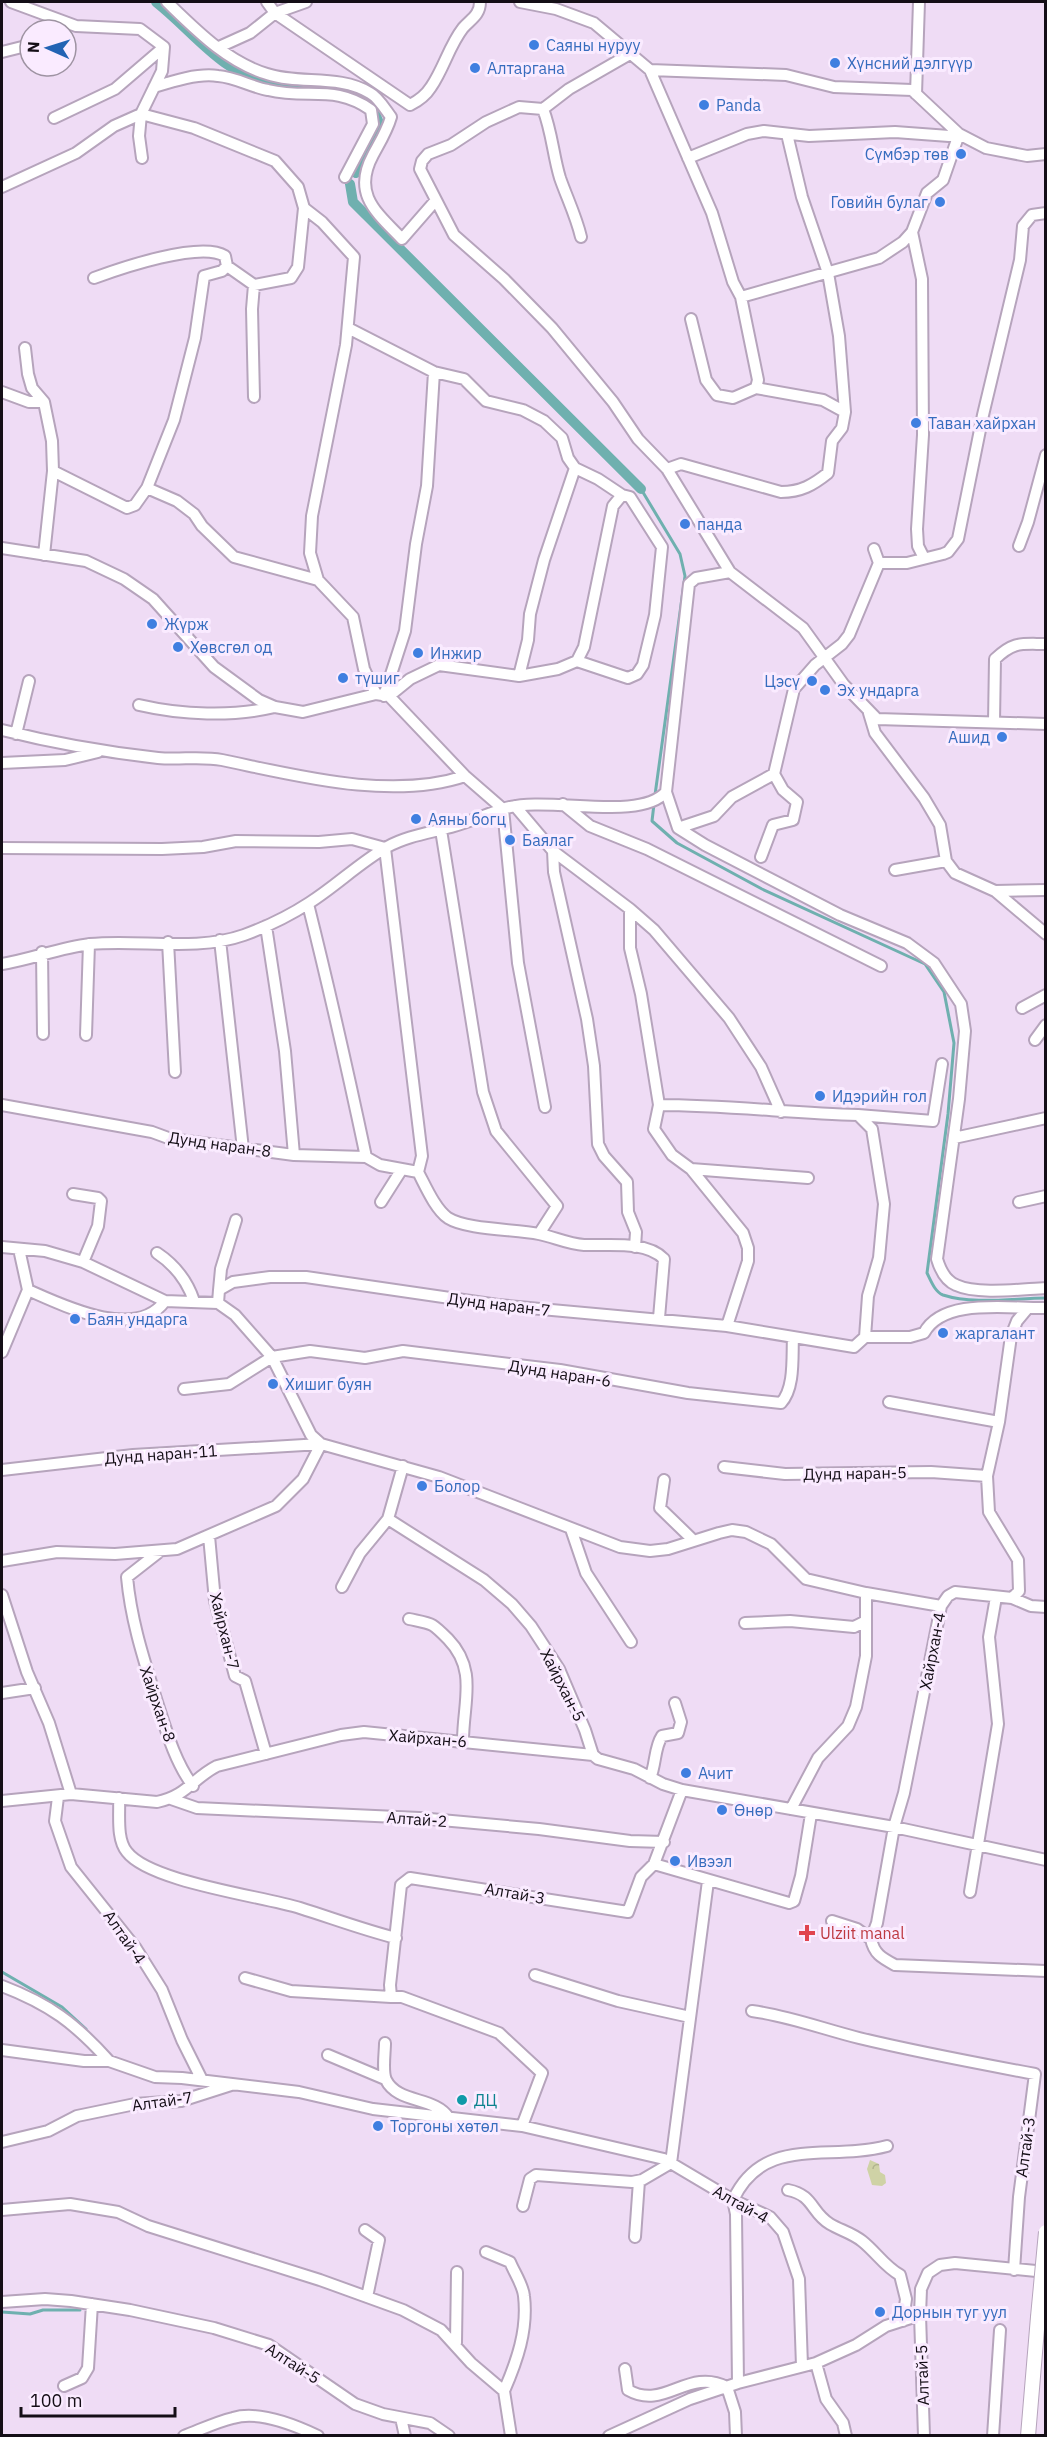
<svg xmlns="http://www.w3.org/2000/svg" width="1047" height="2437" font-family="'IBM Plex Sans',sans-serif">
  <defs>
    <pattern id="forest-crowns" width="20" height="18" patternUnits="userSpaceOnUse" patternTransform="scale(1.5)"><rect width="20" height="18" fill="#cfd2a6"/><path d="M2 6a3 3 0 1 1 6 0M12 15a3 3 0 1 1 6 0" fill="none" stroke="#b1b38e"/></pattern>
  </defs>
  <rect width="100%" height="100%" fill="#efdcf5"/>
  <path fill="url(#forest-crowns)" d="M870 2160 879 2164 880 2172 885 2175 886 2183 882 2186 872 2185 867 2169Z"/>
  <g fill="none" stroke-linecap="round" stroke-linejoin="round">
    <path stroke="#6fb0af" stroke-width="3" d="M641 489 680 554 685 576 655 795
      M654 804 652 821 677 843 762 889 925 964 944 992 954 1043 948 1114 927 1273C931 1281 935 1292 943 1295 974 1305 1014 1298 1046 1298
      M2 1972 62 2007 86 2029
      M2 2312 30 2314 43 2310H80"/>
    <path stroke="#6fb0af" stroke-width="10" d="M156 2C194 32 220 72 270 84 310 94 367 75 380 127L356 173
      M350 184 353 202 641 489"/>
    <defs>
      <path id="minor" d="M11 2 76 26 140 29 164 47 162 71 141 114 194 128 275 161 298 187 304 208 298 267 291 278 254 285 227 266 222 271 204 276 195 338 174 420 147 488 177 501 194 514 202 526 234 557 318 580 353 617 364 669 376 694
        M167 2C196 30 227 62 267 74 300 85 339 74 370 93 378 97 385 109 391 117 387 131 380 142 373 155 352 194 376 212 402 239L436 200 454 235 504 279 552 328 613 402 638 439 667 469 730 572
        M267 2 275 13 410 105C418 101 426 95 431 87 444 68 449 46 463 28 471 19 480 15 480 2
        M520 2 556 9 594 23 650 70 786 75 834 87 912 90 959 134 986 148 1027 156 1046 154
        M219 47 250 33 275 13 306 2
        M2 52 30 45
        M650 70 712 213 733 282 741 297 758 380 756 388 733 398 717 395 706 380 691 319
        M154 87C173 81 198 73 218 76 235 77 251 87 268 90 308 100 334 84 371 110L373 124 345 177
        M916 94 919 2
        M141 114 139 136 142 158
        M54 118 115 89 164 47
        M688 158 747 134 764 131 809 136 895 132 949 136 959 134 943 180 927 193 912 232 903 242 879 258 741 297
        M2 187 76 153 114 126 141 114
        M436 200 420 169 422 161 428 154 451 145 486 122 519 107 543 109
        M304 208 322 222 354 257 346 345 312 516 310 553 318 580
        M912 232 922 279 923 435 917 529 918 546 924 558
        M581 237C576 216 567 198 560 178 553 155 552 132 543 109L569 89 630 54
        M94 278C121 268 200 241 225 256L227 266
        M348 328 434 372 464 379 486 401 523 410 544 421 562 438 568 458 575 468 598 479 622 495 630 497 662 547 655 615 643 665 637 674 628 678 577 661
        M25 348 28 374 32 388 44 402 52 441 53 471 44 555
        M756 388 823 400 845 412
        M2 392 29 402H44
        M254 397 252 309 254 285
        M667 469 681 464 781 492C801 492 813 485 828 473L832 441 842 428 845 412 839 336 828 273 802 197 787 134
        M53 471 127 508 135 505 147 488
        M1019 546 1028 522 1046 455
        M2 548 86 561 124 579 153 599 214 667 259 700 275 707 303 712 376 694 389 696 465 776 503 809 518 963 545 1107
        M874 549 879 563
        M519 676 528 640 530 614 544 560 575 468
        M384 696 405 631 416 544 427 486 434 372
        M389 696 410 679 439 665 519 676 558 669 577 661 584 647 613 506 622 495
        M139 705C182 715 232 717 275 707
        M869 713 875 733 924 798 940 825 946 861 955 873 995 891 1046 934
        M994 722 995 659C1014 641 1021 644 1046 644
        M1046 724 877 719 844 685 803 628 730 572 696 578 689 584 666 792 678 828 705 845 840 915 907 943 934 963 961 1004 965 1031 959 1099 937 1259C940 1269 946 1281 956 1285 977 1295 1022 1289 1046 1288
        M2 730C53 743 105 752 158 758 179 760 202 756 222 760 295 775 391 801 465 776
        M16 734 29 681
        M2 763 65 760 98 752
        M563 804 590 826 647 849 881 966
        M515 806 553 851 630 909V948L641 994 659 1105 654 1129 672 1155 691 1169 743 1233 748 1248V1261L727 1326
        M678 828 714 816 732 797 774 774
        M441 830 483 1092 496 1131 557 1206 539 1234
        M2 848 162 849 203 847 236 841 319 842 352 839 385 848 422 1156 418 1172
        M553 851 554 872 587 1019 594 1066 598 1144 604 1156 627 1182 628 1212 636 1232 635 1247
        M761 857 773 825 793 820 797 802 783 790 774 774 794 689 815 665 842 644 849 635 879 563H907L943 554 948 552 958 539 983 415 1020 260 1023 226 1032 215 1046 213
        M895 870 946 861
        M995 891 1046 890
        M308 904C329 988 348 1072 366 1157
        M630 909 654 930 729 1018 761 1067 781 1112
        M266 926 285 1051 294 1155
        M220 940 243 1149
        M168 942 175 1072
        M42 952 43 1034
        M2 964C32 959 59 948 90 944 139 939 196 952 244 935 266 927 289 916 309 903 336 886 359 863 387 847 407 836 429 833 451 827 469 822 485 815 503 809 544 794 638 823 666 792
        M1022 1008 1046 995
        M86 1035 89 944
        M1035 1040 1046 1025
        M2 1105 152 1132 171 1139 294 1155 366 1157 380 1165 418 1172C425 1185 435 1209 448 1218 467 1230 516 1229 539 1234 554 1237 568 1244 584 1245 607 1246 646 1240 664 1259L659 1318
        M659 1105C725 1105 791 1113 858 1115L872 1129 884 1204 879 1258 868 1296 865 1337
        M858 1115 933 1121 942 1064
        M954 1138 1046 1118
        M691 1169 808 1178
        M73 1194 98 1198 101 1201 98 1226 83 1262
        M381 1202 402 1169
        M1019 1202 1046 1196
        M2 1247 45 1251 83 1262 165 1301 218 1303 235 1315 272 1357 311 1435 321 1444
        M19 1249 28 1290C64 1306 136 1341 165 1301
        M157 1253C175 1265 187 1280 194 1301
        M219 1290 221 1269 236 1220
        M218 1303 219 1290 233 1282 270 1277H306L498 1305 727 1326 854 1347 865 1337H910L924 1333C943 1297 1010 1309 1046 1308
        M2 1352 28 1290
        M184 1389 229 1384 272 1357 310 1351 365 1358 403 1351 560 1370 688 1393 781 1403C795 1388 792 1357 793 1337
        M889 1402 999 1422
        M724 1467 785 1474 931 1472 987 1476
        M2 1470 133 1455 321 1444 439 1477 620 1547 650 1551 668 1549 719 1533 732 1530 746 1532 771 1544 806 1579 866 1593 941 1606
        M664 1480 660 1508 693 1540
        M388 1519 484 1580 512 1604 531 1626 559 1669 585 1730 593 1755 598 1759 634 1769 663 1784 682 1790 894 1827 1046 1860
        M571 1529 586 1573 631 1642
        M209 1536 215 1601 235 1676 245 1681 266 1754
        M159 1552 127 1577C131 1621 144 1660 157 1702 166 1730 175 1762 193 1786
        M2 1561 57 1552 115 1554 177 1549 276 1506 303 1479 321 1444
        M342 1587 360 1553 388 1519 403 1466
        M2 1595 27 1672 49 1723 71 1794
        M1012 1598 1031 1606 1046 1607
        M409 1619C433 1624 431 1622 448 1639 478 1670 463 1702 463 1741
        M745 1623 790 1621 854 1627 866 1621
        M2 1693 35 1688
        M650 1778C656 1765 654 1748 662 1736L678 1733 681 1722 675 1703
        M58 1797 55 1821 71 1867 135 1947 162 1990 182 2040 202 2080
        M119 1798C120 1814 116 1839 127 1852 150 1882 261 1896 300 1908 332 1918 364 1930 396 1938
        M171 1799 197 1808 419 1818 539 1829 630 1841 664 1842
        M2 1801 71 1794 157 1802C187 1796 193 1778 217 1766L341 1735 364 1732 593 1755
        M791 1809 818 1758 848 1726 856 1707 866 1656V1593
        M654 1864 789 1903 794 1901 801 1876 811 1814
        M970 1892 998 1724 989 1637 996 1597
        M832 1921 857 1929 871 1939
        M871 1939 877 1923 894 1827 904 1793 941 1606 948 1596 955 1592 1012 1598 1019 1591 1018 1560 989 1512 987 1476 999 1422 1011 1336 1017 1321 1027 1309
        M871 1939C874 1954 882 1958 895 1965L1046 1971
        M535 1975 618 2001 690 2017
        M245 1978 291 1991 391 1997
        M2 1986C49 2004 75 2023 109 2061
        M752 2011C789 2016 823 2029 859 2038 917 2052 976 2063 1035 2074L1019 2197 1014 2270
        M385 2043C385 2053 382 2072 386 2080 398 2104 435 2096 449 2118
        M2 2050 84 2061H109L155 2077 182 2078 299 2092 373 2109 522 2126 664 2159 733 2200 770 2217 783 2232 799 2279 802 2366
        M328 2055 385 2079
        M522 2126 542 2073 499 2033 402 1997H391L390 1985 401 1885 410 1878 628 1912 641 1877 654 1864 682 1790
        M2 2142 48 2131 77 2116 135 2104 181 2101 231 2085
        M671 2163 708 1881
        M788 2190C814 2195 811 2213 830 2224 840 2230 852 2233 862 2241 876 2252 885 2267 900 2275L906 2299 903 2321
        M733 2200 736 2214 738 2383
        M733 2200C764 2134 827 2162 887 2146
        M523 2206 530 2179 536 2175 632 2182 642 2180 671 2163
        M2 2210 70 2204 118 2212 148 2226 320 2280 403 2310 441 2330 471 2363 504 2391 511 2436
        M365 2230 379 2240 367 2297
        M635 2237 639 2181
        M486 2252 510 2262C514 2272 523 2285 524 2296 528 2330 517 2361 504 2391
        M2 2302 45 2299 71 2301 130 2310 214 2328 269 2345 355 2404 383 2414 430 2423 449 2436
        M456 2343 457 2272
        M816 2363 826 2399 843 2423 846 2436
        M625 2369 628 2390C665 2411 687 2367 727 2387L735 2412 736 2436
        M64 2386 82 2378 88 2368 92 2304
        M401 2418 405 2436
        M184 2436C200 2430 216 2422 233 2418 259 2410 295 2425 318 2436
        M609 2436 690 2399 738 2383 816 2363 856 2345 886 2326 920 2315
        M924 2436 920 2315 921 2289 928 2273 940 2265 955 2263 1046 2272
        M993 2436 1000 2330"/>
      <path id="major" d="M1028 2436 1038 2317"/>
    </defs>
    <use href="#minor" stroke="#b6a4bc" stroke-width="14"/>
    <use href="#major" stroke="#b6a4bc" stroke-width="16"/>
    <use href="#minor" stroke="#fff" stroke-width="10"/>
    <use href="#major" stroke="#fff" stroke-width="14"/>
    <defs>
      <path id="major-bridge" d="M1038 2317 1046 2232"/>
    </defs>
    <use href="#major-bridge" stroke="#b6a4bc" stroke-width="16" stroke-linecap="butt"/>
    <use href="#major-bridge" stroke="#fff" stroke-width="14"/>
  </g>
  <g fill="#3f7fe0" stroke="#faebff" stroke-width="2">
    <circle cx="534" cy="45" r="6"/>
    <circle cx="835" cy="63" r="6"/>
    <circle cx="475" cy="68" r="6"/>
    <circle cx="704" cy="105" r="6"/>
    <circle cx="961" cy="154" r="6"/>
    <circle cx="940" cy="202" r="6"/>
    <circle cx="916" cy="423" r="6"/>
    <circle cx="685" cy="524" r="6"/>
    <circle cx="152" cy="624" r="6"/>
    <circle cx="178" cy="647" r="6"/>
    <circle cx="418" cy="653" r="6"/>
    <circle cx="343" cy="678" r="6"/>
    <circle cx="812" cy="681" r="6"/>
    <circle cx="825" cy="690" r="6"/>
    <circle cx="1002" cy="737" r="6"/>
    <circle cx="416" cy="819" r="6"/>
    <circle cx="510" cy="840" r="6"/>
    <circle cx="820" cy="1096" r="6"/>
    <circle cx="75" cy="1319" r="6"/>
    <circle cx="943" cy="1333" r="6"/>
    <circle cx="273" cy="1384" r="6"/>
    <circle cx="422" cy="1486" r="6"/>
    <circle cx="686" cy="1773" r="6"/>
    <circle cx="722" cy="1810" r="6"/>
    <circle cx="675" cy="1861" r="6"/>
    <circle cx="378" cy="2126" r="6"/>
    <circle cx="880" cy="2312" r="6"/>
  </g>
  <path fill="#e0444e" stroke="#faebff" stroke-width="2" d="M804 1924h6v6h6v6h-6v6h-6v-6h-6v-6h6z"/>
  <circle fill="#0f9aa8" stroke="#faebff" stroke-width="2" cx="462" cy="2100" r="6"/>
  <g text-anchor="middle" dominant-baseline="central" stroke-width="6" stroke-linejoin="round" paint-order="stroke">
    <g font-size="16" fill="#366cbe" stroke="#faebff" text-anchor="start">
      <text x="546" y="45">Саяны нуруу</text>
      <text x="847" y="63">Хүнсний дэлгүүр</text>
      <text x="487" y="68">Алтаргана</text>
      <text x="716" y="105">Panda</text>
      <text x="949" y="154" text-anchor="end">Сүмбэр төв</text>
      <text x="928" y="202" text-anchor="end">Говийн булаг</text>
      <text x="928" y="423">Таван хайрхан</text>
      <text x="697" y="524">панда</text>
      <text x="164" y="624">Жүрж</text>
      <text x="190" y="647">Хөвсгөл од</text>
      <text x="430" y="653">Инжир</text>
      <text x="355" y="678">түшиг</text>
      <text x="800" y="681" text-anchor="end">Цэсү</text>
      <text x="837" y="690">Эх ундарга</text>
      <text x="990" y="737" text-anchor="end">Ашид</text>
      <text x="428" y="819">Аяны богц</text>
      <text x="522" y="840">Баялаг</text>
      <text x="832" y="1096">Идэрийн гол</text>
      <text x="87" y="1319">Баян ундарга</text>
      <text x="955" y="1333">жаргалант</text>
      <text x="285" y="1384">Хишиг буян</text>
      <text x="434" y="1486">Болор</text>
      <text x="698" y="1773">Ачит</text>
      <text x="734" y="1810">Өнөр</text>
      <text x="687" y="1861">Ивээл</text>
      <text x="390" y="2126">Торгоны хөтөл</text>
      <text x="892" y="2312">Дорнын туг уул</text>
    </g>
    <g font-size="16" fill="#140e16" stroke="#faebff">
      <text transform="translate(220 1144) rotate(8)">Дунд наран-8</text>
      <text transform="translate(499 1304) rotate(7)">Дунд наран-7</text>
      <text transform="translate(560 1373) rotate(9)">Дунд наран-6</text>
      <text transform="translate(161 1454) rotate(-4)">Дунд наран-11</text>
      <text transform="translate(855 1473) rotate(-1)">Дунд наран-5</text>
      <text transform="translate(225 1631) rotate(76)">Хайрхан-7</text>
      <text transform="translate(932 1651) rotate(-79)">Хайрхан-4</text>
      <text transform="translate(563 1685) rotate(63)">Хайрхан-5</text>
      <text transform="translate(158 1704) rotate(71)">Хайрхан-8</text>
      <text transform="translate(428 1738) rotate(5)">Хайрхан-6</text>
      <text transform="translate(417 1819) rotate(4)">Алтай-2</text>
      <text transform="translate(515 1893) rotate(10)">Алтай-3</text>
      <text transform="translate(125 1937) rotate(55)">Алтай-4</text>
      <text transform="translate(162 2101) rotate(-8)">Алтай-7</text>
      <text transform="translate(1025 2147) rotate(-82)">Алтай-3</text>
      <text transform="translate(741 2204) rotate(29)">Алтай-4</text>
      <text transform="translate(293 2363) rotate(33)">Алтай-5</text>
      <text transform="translate(922 2375) rotate(-92)">Алтай-5</text>
    </g>
    <g font-size="16" fill="#be3a42" stroke="#faebff" text-anchor="start">
      <text x="820" y="1933">Ulziit manal</text>
    </g>
    <g font-size="16" fill="#0d838f" stroke="#faebff" text-anchor="start">
      <text x="474" y="2100">ДЦ</text>
    </g>
  </g>
  <rect width="1047" height="2437" fill="none" stroke="#140e16" stroke-width="6"/>
  <g transform="translate(48 48) rotate(273)"><circle r="28" fill="#faebff" stroke="#9e93a2" stroke-width="1.5"/>
  <path d="M0-4.5L10 22L0 15L-10 22Z" fill="#2263b4"/>
  <text y="-9" font-size="16" font-weight="bold" text-anchor="middle" fill="#140e16">N</text>
  </g>
  <path d="M21 2407v9h154v-9" fill="none" stroke="#140e16" stroke-width="3"/>
  <text x="30" y="2407" font-size="18" fill="#140e16" stroke="#faebff" stroke-width="4.5" paint-order="stroke">100 m</text>
</svg>
